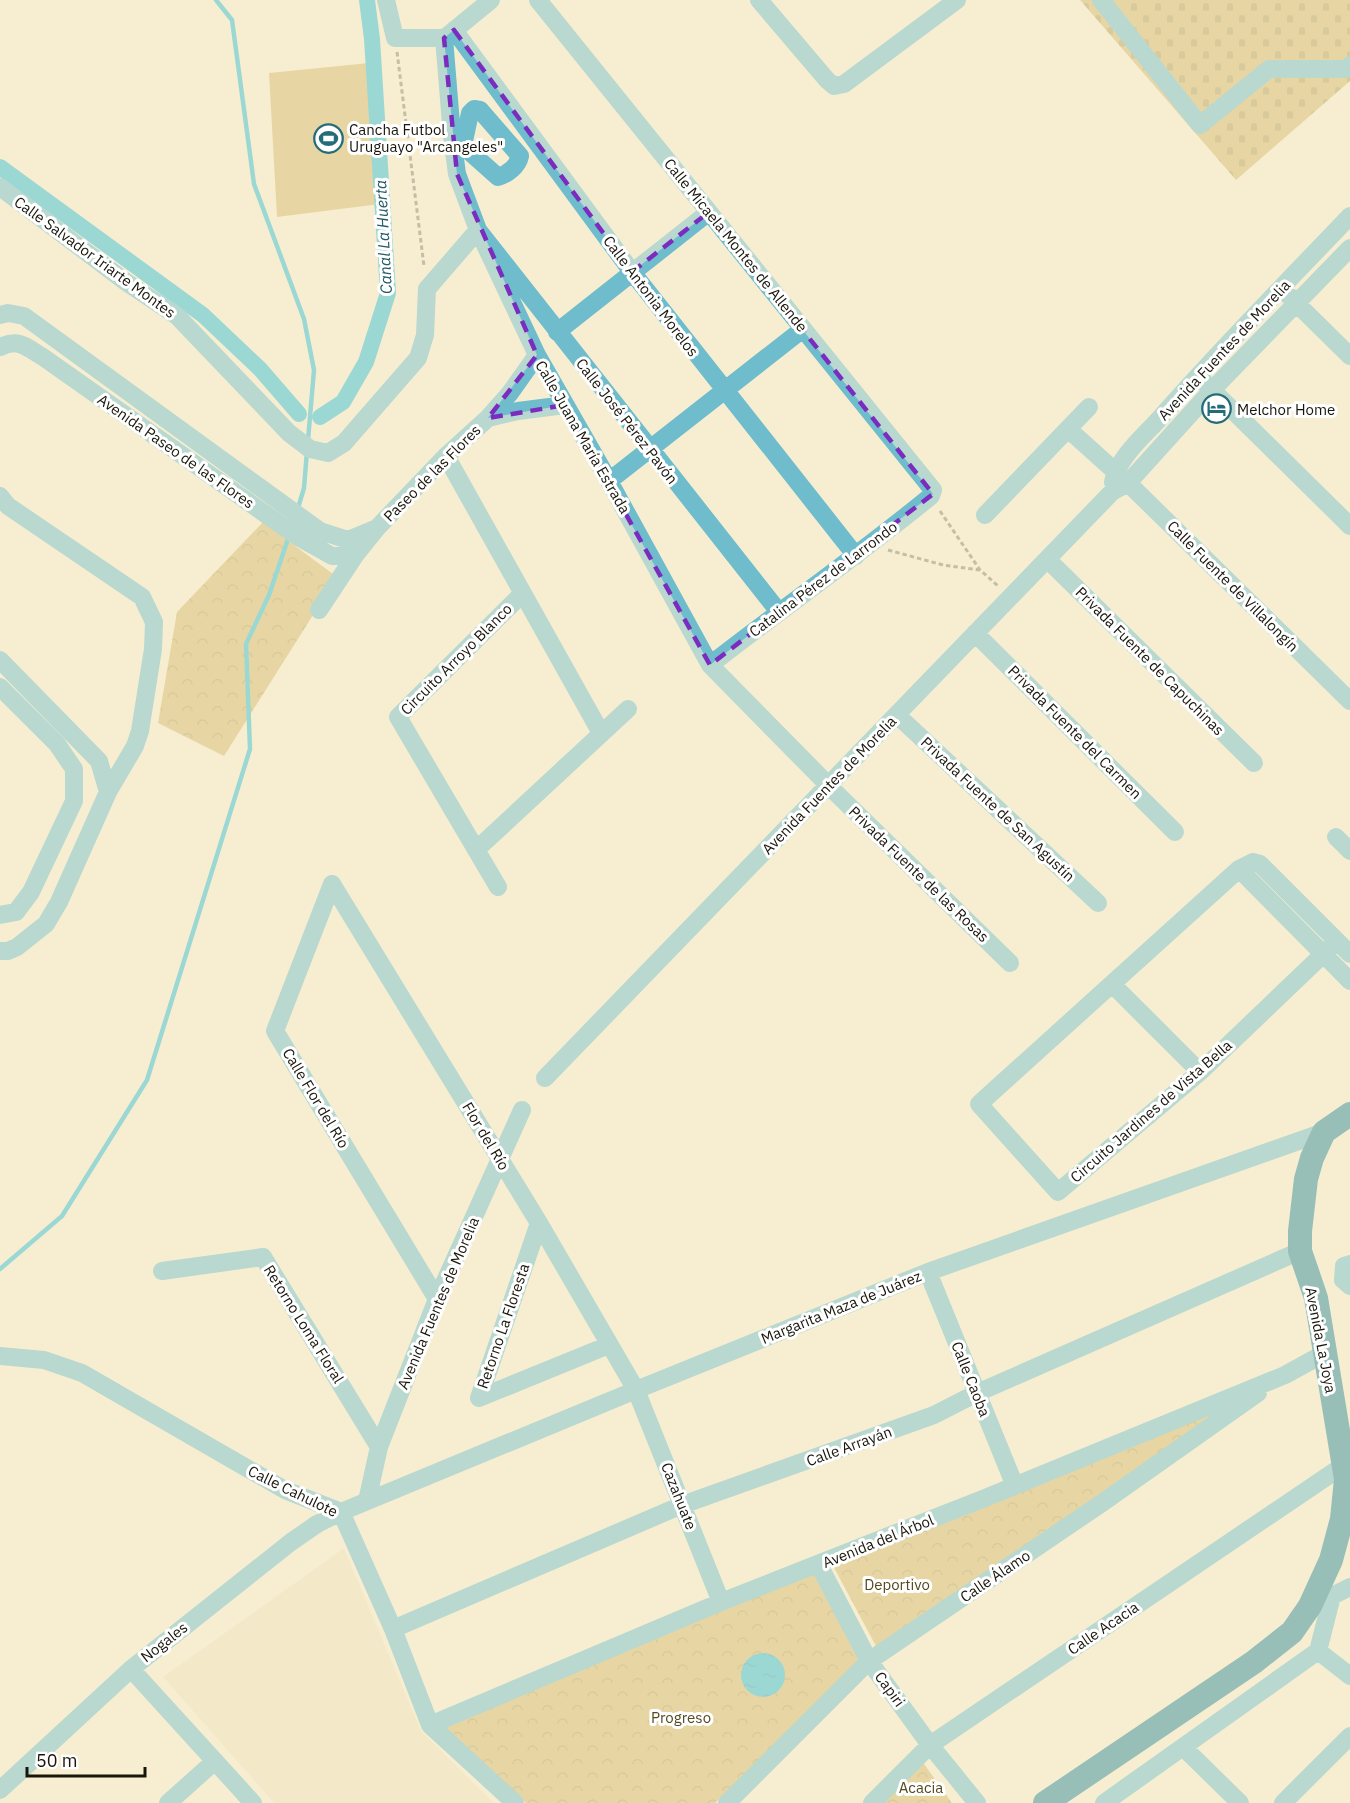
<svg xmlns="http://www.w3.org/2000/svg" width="1350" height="1803" font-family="'IBM Plex Sans',sans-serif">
  <defs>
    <pattern id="cemetery-stones" width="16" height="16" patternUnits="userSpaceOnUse" patternTransform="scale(1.5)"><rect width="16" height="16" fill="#d3b96b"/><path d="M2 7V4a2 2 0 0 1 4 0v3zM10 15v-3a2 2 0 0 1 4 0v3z" fill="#b49e5b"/></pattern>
    <pattern id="park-crowns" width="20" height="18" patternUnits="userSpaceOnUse" patternTransform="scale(1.5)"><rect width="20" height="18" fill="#d3b96b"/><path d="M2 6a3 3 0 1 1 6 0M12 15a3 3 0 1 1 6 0" fill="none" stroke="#b49e5b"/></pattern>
    <pattern id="water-ripples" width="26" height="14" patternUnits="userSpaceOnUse" patternTransform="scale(1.5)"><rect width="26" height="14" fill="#2ebcd4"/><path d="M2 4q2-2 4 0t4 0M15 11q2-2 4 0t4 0" fill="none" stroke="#28a1b5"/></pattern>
  </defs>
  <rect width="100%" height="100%" fill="#f7eed2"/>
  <path fill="#eee2bf" d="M344 1548 421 1731 494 1803H274L163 1677Z"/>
  <path fill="url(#cemetery-stones)" d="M1080 0H1350V81L1236 180Z"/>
  <path fill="url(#park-crowns)" d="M263 522 337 577 224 756 158 723 177 612Z
    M1258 1389 877 1648 832 1564Z
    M816 1573 860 1663 715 1803H526L435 1724Z
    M922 1761 952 1803H884Z"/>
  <path fill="#d3b96b" d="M379 62 388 203 277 217 269 73Z"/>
  <path fill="url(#water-ripples)" d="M741 1675a22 22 0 1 1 44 0a22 22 0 1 1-44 0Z"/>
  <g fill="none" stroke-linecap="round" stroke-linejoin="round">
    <path stroke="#2ebcd4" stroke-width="4.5" d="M216 0 232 20 254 184 304 319 314 370 308 440
      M298 508 304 488 307 451
      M0 1269 62 1216 147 1080 250 749 246 644 269 595 289 536"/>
    <path stroke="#2ebcd4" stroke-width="16" d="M0 167 203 315 260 369 299 414
      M320 417 343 402 366 362 388 293 372 39 367 0"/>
    <path stroke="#88826f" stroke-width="3" stroke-dasharray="4.5 3" stroke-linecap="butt" d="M397 52 424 266
      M940 511 980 570 998 586
      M888 550 943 565 980 570"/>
    <path stroke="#6ebccc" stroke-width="18" d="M386 0 395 38H444
      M538 0 933 490 931 496C859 555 783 608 710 665
      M759 0 827 80 834 86 844 84 957 0
      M1101 0 1200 125 1269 69H1346L1350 65
      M454 30 632 272 856 556
      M446 37 491 0
      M444 38 452 136 457 174 478 230 537 355 609 481 710 665 839 796 1010 963
      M452 136 498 177C508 174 518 166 520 156L480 110 474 109 470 113 463 146
      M0 187 126 282 177 316 289 433 310 449 328 453 344 443 418 358 425 335 427 289 478 230 779 612
      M1289 296 1350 356
      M0 315 8 313 24 316 320 531 348 540 377 528
      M557 332 709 212
      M0 347C19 338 26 347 43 357L298 537 332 556 356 554
      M1205 383 1350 526
      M488 418 518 411 565 405
      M1068 429 1128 483 1350 701
      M446 456 601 733
      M609 481 803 329
      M1113 482C1118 457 1145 435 1161 417 1222 348 1287 282 1350 216
      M0 496 8 506 142 597 154 622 153 649 140 731 135 746 108 792 59 902 46 924 17 947 8 951H0
      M985 515 1089 407
      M1047 559 1254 763
      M319 610 356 554 377 528 446 456 488 418 510 393 537 355
      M975 633 1175 832
      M0 660 99 761 108 792
      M0 687 57 744 74 769
      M897 715 1098 903
      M1336 837 1350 851
      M477 849 628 709
      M1239 869 1350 981
      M332 884 539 1223 636 1390 721 1602
      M332 884 275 1031 437 1299
      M498 887 398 717 522 594
      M0 915 16 912 31 892 74 801V769
      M1337 941 1200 1072 1058 1192 979 1104 1239 869 1253 862 1260 864 1350 954
      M1112 984 1200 1072
      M545 1078 1112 492 1128 483 1212 390 1350 248
      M1350 1264 1344 1266 1343 1280 1350 1286
      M162 1271 263 1257 379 1447
      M928 1272 1015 1486
      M0 1356 44 1360 82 1373 285 1490 341 1512 393 1629 430 1725 515 1803
      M479 1398 539 1223
      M479 1398 609 1345
      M367 1501 379 1447 437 1299 522 1110
      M819 1565 869 1661 930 1745 977 1803
      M1322 1601 1350 1587
      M393 1629 682 1505 934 1415 977 1393 1300 1251
      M1318 1651 1350 1676
      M131 1669 253 1803
      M430 1725 721 1602 985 1498 1285 1375 1325 1353
      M1184 1748 1240 1803
      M0 1790 131 1669 291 1542 317 1524 341 1512 636 1390 928 1272 1324 1132
      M168 1803 215 1761
      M727 1803 869 1661 1102 1503 1258 1393
      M872 1803 930 1745 1344 1465
      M1104 1803 1318 1651 1332 1596
      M1283 1803 1350 1736"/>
    <path stroke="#228698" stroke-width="24" d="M1045 1803 1254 1662 1292 1632 1310 1606 1331 1560 1342 1519 1346 1479 1316 1298 1300 1251V1231L1306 1179 1312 1158 1324 1132 1350 1114"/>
  </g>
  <path d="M0 0H1350V1803H0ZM454 30 632 272 709 212 933 494 710 665 565 405 488 418 537 355 457 174 444 38Z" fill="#f7eed2" fill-opacity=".55" fill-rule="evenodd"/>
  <path fill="none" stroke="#7b2cbf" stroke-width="4.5" stroke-dasharray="12 8" stroke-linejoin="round" d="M454 30 632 272 709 212 933 494 710 665 565 405 488 418 537 355 457 174 444 38Z"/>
  <defs>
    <symbol id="stadium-ring" viewBox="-11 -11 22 22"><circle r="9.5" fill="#fff" stroke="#256c79" stroke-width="1.5"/><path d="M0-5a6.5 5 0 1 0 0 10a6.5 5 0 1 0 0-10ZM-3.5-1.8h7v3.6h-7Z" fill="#256c79"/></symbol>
    <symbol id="hotel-ring" viewBox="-11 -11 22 22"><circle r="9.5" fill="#fff" stroke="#256c79" stroke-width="1.5"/><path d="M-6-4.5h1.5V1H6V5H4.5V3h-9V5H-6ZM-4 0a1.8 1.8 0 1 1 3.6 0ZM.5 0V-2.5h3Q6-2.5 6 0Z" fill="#256c79"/></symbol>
  </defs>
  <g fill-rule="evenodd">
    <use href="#stadium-ring" x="312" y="122" width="33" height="33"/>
    <use href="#hotel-ring" x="1200" y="392" width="33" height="33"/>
  </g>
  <g text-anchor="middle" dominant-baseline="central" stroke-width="6" stroke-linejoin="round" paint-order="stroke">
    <g font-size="15" fill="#18150b" stroke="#fff" text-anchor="start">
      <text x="349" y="129">Cancha Futbol<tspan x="349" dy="17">Uruguayo "Arcangeles"</tspan></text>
      <text x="1237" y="409">Melchor Home</text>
    </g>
    <g font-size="15" fill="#18150b" stroke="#fff">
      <text transform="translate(736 245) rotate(51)">Calle Micaela Montes de Allende</text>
      <text transform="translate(95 257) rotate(36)">Calle Salvador Iriarte Montes</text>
      <text transform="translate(651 296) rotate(53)">Calle Antonia Morelos</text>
      <text transform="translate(1224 350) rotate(-47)">Avenida Fuentes de Morelia</text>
      <text transform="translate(627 421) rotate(52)">Calle José Pérez Pavón</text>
      <text transform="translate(583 437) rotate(60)">Calle Juana María Estrada</text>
      <text transform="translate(176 451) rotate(35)">Avenida Paseo de las Flores</text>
      <text transform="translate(432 473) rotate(-45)">Paseo de las Flores</text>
      <text transform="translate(823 579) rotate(-37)">Catalina Pérez de Larrondo</text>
      <text transform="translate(1233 586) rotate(45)">Calle Fuente de Villalongín</text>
      <text transform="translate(456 659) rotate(-45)">Circuito Arroyo Blanco</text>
      <text transform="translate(1150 661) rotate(45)">Privada Fuente de Capuchinas</text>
      <text transform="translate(1075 732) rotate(45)">Privada Fuente del Carmen</text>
      <text transform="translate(829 785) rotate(-46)">Avenida Fuentes de Morelia</text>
      <text transform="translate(998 809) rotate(43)">Privada Fuente de San Agustín</text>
      <text transform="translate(919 874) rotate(44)">Privada Fuente de las Rosas</text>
      <text transform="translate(316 1098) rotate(59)">Calle Flor del Río</text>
      <text transform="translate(1151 1111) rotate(-41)">Circuito Jardines de Vista Bella</text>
      <text transform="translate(486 1136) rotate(59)">Flor del Río</text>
      <text transform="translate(438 1303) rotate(-67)">Avenida Fuentes de Morelia</text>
      <text transform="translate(841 1307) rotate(-22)">Margarita Maza de Juárez</text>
      <text transform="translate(304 1324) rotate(58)">Retorno Loma Floral</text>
      <text transform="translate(503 1326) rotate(-71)">Retorno La Floresta</text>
      <text transform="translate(1321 1340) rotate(79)">Avenida La Joya</text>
      <text transform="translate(971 1379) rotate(68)">Calle Caoba</text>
      <text transform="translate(849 1446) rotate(-20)">Calle Arrayán</text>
      <text transform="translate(293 1491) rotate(26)">Calle Cahulote</text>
      <text transform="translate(679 1496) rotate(68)">Cazahuate</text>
      <text transform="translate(878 1541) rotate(-22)">Avenida del Árbol</text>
      <text transform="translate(995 1576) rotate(-34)">Calle Álamo</text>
      <text transform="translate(1103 1628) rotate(-34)">Calle Acacia</text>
      <text transform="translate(164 1642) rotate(-38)">Nogales</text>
      <text transform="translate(890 1689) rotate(54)">Capiri</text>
    </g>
    <g font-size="15" fill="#554921" stroke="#fff">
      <text x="897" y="1584">Deportivo</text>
      <text x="681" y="1717">Progreso</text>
      <text x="921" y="1787">Acacia</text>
    </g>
    <g font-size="16" font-style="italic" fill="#235a65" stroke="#fff">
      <text transform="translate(383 237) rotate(-93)">Canal La Huerta</text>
    </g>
  </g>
  <path d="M27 1767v9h118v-9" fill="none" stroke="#18150b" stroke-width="3"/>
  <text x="36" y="1767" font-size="18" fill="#18150b" stroke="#ffffff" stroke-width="4.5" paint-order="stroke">50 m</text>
</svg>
